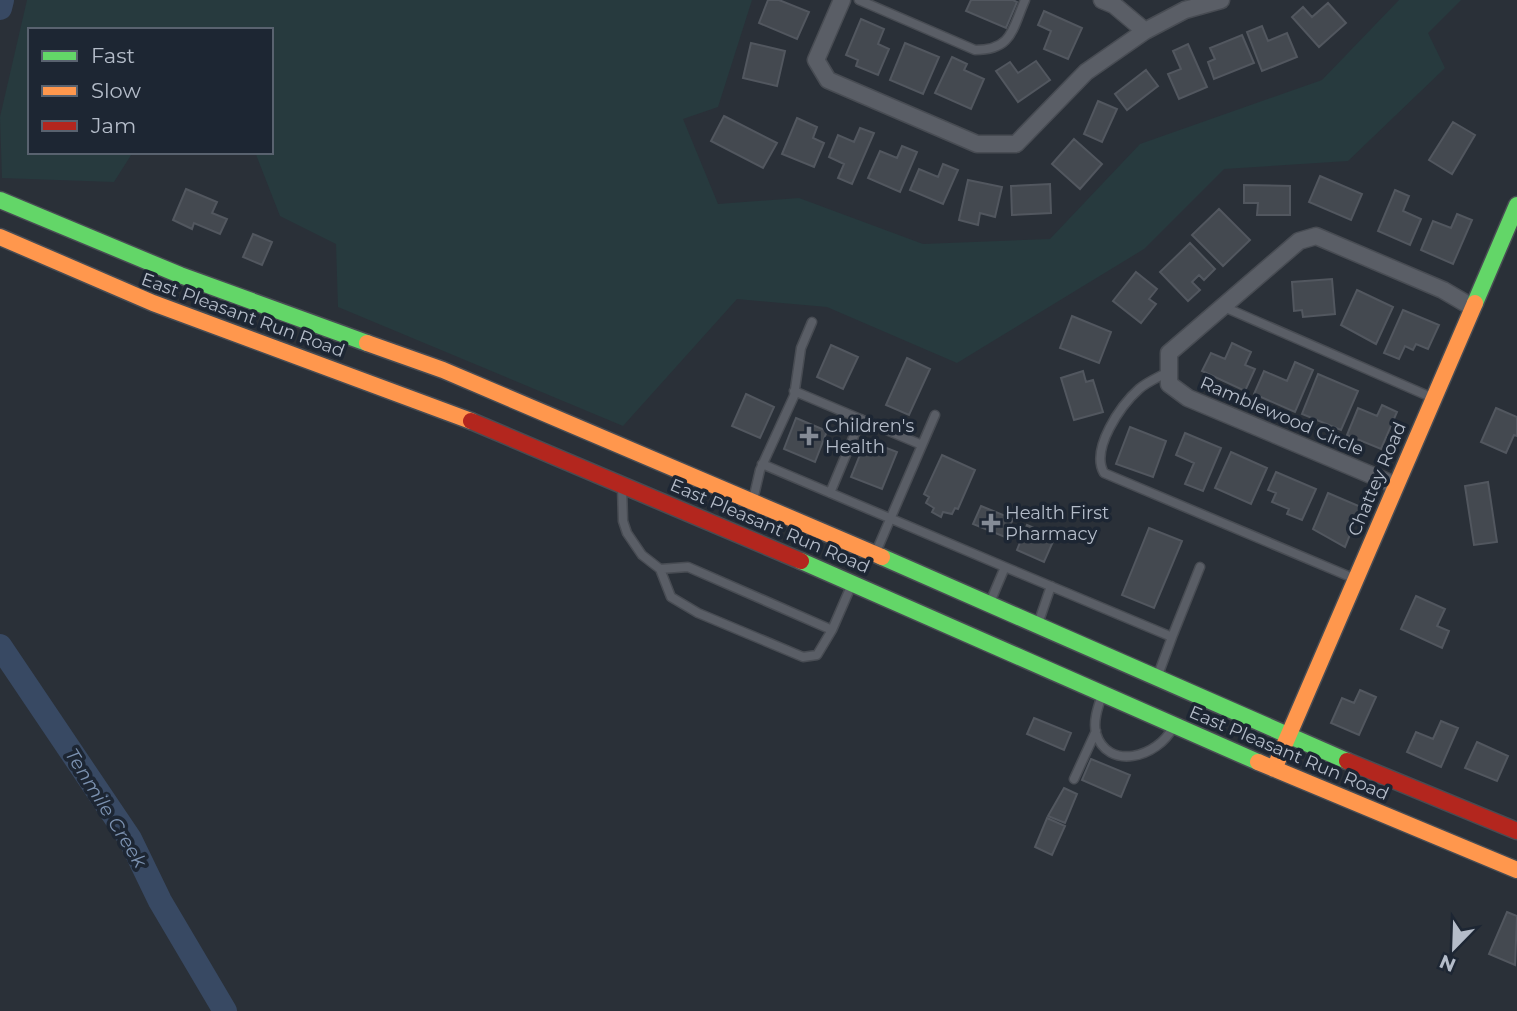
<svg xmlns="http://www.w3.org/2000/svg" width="1517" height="1011" font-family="Montserrat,sans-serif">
  <rect width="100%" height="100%" fill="#2a3038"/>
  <path fill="#273a3e" d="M27 0H752L718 107 683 119 718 204 799 198 923 244 1050 239 1140 144 1322 80 1399 0H1461L1428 33 1445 68 1348 161 1224 169 1144 249 957 363 827 307 737 299 623 426 338 307 336 244 280 216 255 152H271V30H30V152H133L114 182 2 178 0 117Z"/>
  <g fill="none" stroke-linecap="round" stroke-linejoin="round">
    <path stroke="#384963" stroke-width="24" d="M0 8 2 0
      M0 646 130 839 160 901 225 1011"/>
  </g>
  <path fill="#444950" stroke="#52575f" stroke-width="2" d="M768 0H779L809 12 797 39 759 23Z
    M971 0H1013L1017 2 1006 28 966 11Z
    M1328 3 1346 23 1319 47 1292 17 1303 7 1312 17Z
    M1044 11 1082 28 1068 59 1044 49 1051 31 1038 25Z
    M861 19 884 29 878 44 889 49 878 75 856 66 858 60 846 55Z
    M1262 26 1268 41 1287 33 1297 57 1262 71 1247 32Z
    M1242 35 1254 63 1214 79 1208 62 1215 59 1210 48Z
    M751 43 785 51 777 86 743 78Z
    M905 43 939 57 923 94 890 80Z
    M1188 44 1207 87 1179 99 1168 74 1181 69 1173 51Z
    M952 57 967 64 964 70 984 79 971 109 935 93Z
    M1036 61 1050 80 1018 102 996 71 1010 62 1018 73Z
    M1146 70 1158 86 1127 110 1115 94Z
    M1098 101 1117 109 1102 142 1084 134Z
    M724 116 777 143 763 168 711 141Z
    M797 118 817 127 813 138 824 143 814 167 782 154Z
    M1453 122 1475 135 1452 174 1429 160Z
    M860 128 874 133 852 184 838 178 844 164 829 157 838 135 854 142Z
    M1074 139 1102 164 1080 189 1052 164Z
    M902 146 917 152 900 192 868 178 880 151 897 158Z
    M943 164 958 170 943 204 910 190 919 169 938 177Z
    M1320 176 1362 194 1351 220 1309 202Z
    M968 180 1002 187 995 217 980 213 978 225 959 220Z
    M1050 184 1051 213 1012 215 1011 186Z
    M1244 185 1290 186V215H1257L1258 203H1244Z
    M186 189 217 202 212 213 227 219 220 234 194 223 192 229 173 220Z
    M1395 190 1409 196 1403 211 1421 219 1410 245 1378 231Z
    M1219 209 1250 240 1223 266 1192 235Z
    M1457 214 1472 220 1453 264 1421 250 1433 221 1451 228Z
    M253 234 272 242 262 265 243 257Z
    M1190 243 1215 269 1204 280 1199 275 1192 282 1200 290 1188 301 1160 272Z
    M1136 272 1157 289 1149 299 1156 304 1141 323 1113 301Z
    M1332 279 1335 314 1303 317 1302 310 1294 311 1292 282Z
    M1357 290 1393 307 1376 344 1341 325Z
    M1403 310 1439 325 1428 349 1416 344 1413 350 1405 346 1399 359 1384 353Z
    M1072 316 1111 332 1099 363 1060 348Z
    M1232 343 1251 352 1245 365 1255 369 1245 391 1202 371 1211 353 1225 359Z
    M831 345 858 357 843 389 817 377Z
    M907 358 930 369 909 415 886 405Z
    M1295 362 1313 370 1295 412 1254 394 1264 371 1287 381Z
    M1083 371 1086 382 1093 380 1103 412 1074 420 1061 378Z
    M1318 374 1358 391 1341 430 1302 414Z
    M746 394 774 407 760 438 732 426Z
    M1382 405 1397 412 1381 449 1347 435 1358 408 1377 416Z
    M1496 408 1517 417V436L1514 435 1506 453 1481 442Z
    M796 418 827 431 815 462 784 449Z
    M1130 427 1166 441 1153 477 1116 464Z
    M1185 433 1221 448 1203 491 1185 484 1194 463 1176 455Z
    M866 440 897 452 882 489 851 477Z
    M1231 452 1267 468 1251 504 1215 488Z
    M942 455 975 470 958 509 955 508 952 514 943 512 941 517 932 512 934 508 926 503 929 497 924 494Z
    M1276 472 1316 489 1302 520 1287 514 1289 509 1272 502 1276 493 1268 490Z
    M1488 482 1497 542 1474 545 1465 486Z
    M1328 493 1361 507 1345 547 1313 529Z
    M981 506 1013 519 1005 537 973 524Z
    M1027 525 1055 537 1044 562 1017 550Z
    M1149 528 1182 541 1154 608 1122 595Z
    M1416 596 1445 609 1437 626 1449 631 1442 648 1401 629Z
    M1360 690 1376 697 1359 735 1331 723 1342 698 1354 703Z
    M1034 718 1071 733 1064 750 1027 734Z
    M1441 721 1458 728 1441 767 1407 752 1416 732 1433 739Z
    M1477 742 1508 756 1497 781 1465 768Z
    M1091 759 1130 775 1121 797 1082 780Z
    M1064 788 1077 794 1065 823 1048 816Z
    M1047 818 1065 826 1052 855 1035 847Z
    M1507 912 1517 916 1515 965 1489 954Z"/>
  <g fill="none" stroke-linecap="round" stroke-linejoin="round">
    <defs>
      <path id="lane" d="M859 0 975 50C1012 50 1012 30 1025 0
        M1224 307 1433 398
        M1168 372C1159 377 1147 382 1139 389 1121 405 1090 449 1104 473L1353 578
        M794 391 922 445
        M762 464 1005 567
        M622 487 623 521 627 533 642 555 660 569 671 597 698 613 803 657 817 655 832 630 852 584
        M830 493 861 419
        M753 500 760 470 794 396 801 348 812 322
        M876 552 935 415
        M660 569 688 567 832 630
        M991 600 1005 567 1172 637 1158 675
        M1039 621 1051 586
        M1172 637 1200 567
        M1102 695C1098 707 1093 721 1096 733 1107 771 1158 758 1173 727
        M1074 779 1096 731"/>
      <path id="street" d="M842 0 816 60 828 80 977 144H1016L1086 72 1145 31 1185 10 1221 0
        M1102 0 1114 5 1145 31
        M1395 485 1188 398 1169 384V353L1299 241 1316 236 1443 290 1472 307"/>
      <path id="fast" d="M0 200 180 275 367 343
        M1475 303 1517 205
        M882 557 1347 761
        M801 561 1258 762"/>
      <path id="slow" d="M0 237 153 303 471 421
        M367 343 443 370 882 557
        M1258 762 1517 870
        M1274 769 1475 303"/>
      <path id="jam" d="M471 421 801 561
        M1347 761 1517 831"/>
    </defs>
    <use href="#lane" stroke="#484c53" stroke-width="11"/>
    <use href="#street" stroke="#484c53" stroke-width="19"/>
    <use href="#fast" stroke="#484c53" stroke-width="19"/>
    <use href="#slow" stroke="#484c53" stroke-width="19"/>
    <use href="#jam" stroke="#484c53" stroke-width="19"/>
    <use href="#lane" stroke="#5a5e66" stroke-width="8"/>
    <use href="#street" stroke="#5a5e66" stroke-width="16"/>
    <use href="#fast" stroke="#63d668" stroke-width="16"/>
    <use href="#slow" stroke="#ff974d" stroke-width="16"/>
    <use href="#jam" stroke="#b3261e" stroke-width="16"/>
  </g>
  <g fill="#848b96" stroke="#1d2633" stroke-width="2.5">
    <path d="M805.5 425.5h7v7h7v7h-7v7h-7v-7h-7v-7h7z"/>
    <path d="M987.5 512.5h7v7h7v7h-7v7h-7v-7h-7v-7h7z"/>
  </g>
  <g text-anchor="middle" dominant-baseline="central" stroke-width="7" stroke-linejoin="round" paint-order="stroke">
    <g font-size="18" fill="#b4bcc9" stroke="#1d2633">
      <text transform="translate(243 315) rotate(20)">East Pleasant Run Road</text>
      <text transform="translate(1282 416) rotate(23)">Ramblewood Circle</text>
      <text transform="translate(1377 479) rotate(-67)">Chattey Road</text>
      <text transform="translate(770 526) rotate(23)">East Pleasant Run Road</text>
      <text transform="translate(1289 753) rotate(23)">East Pleasant Run Road</text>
    </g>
    <g font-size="18" fill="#b4bcc9" stroke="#1d2633" text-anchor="start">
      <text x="825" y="426">Children's<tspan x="825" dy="21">Health</tspan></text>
      <text x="1005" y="513">Health First<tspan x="1005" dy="21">Pharmacy</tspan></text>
    </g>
    <g font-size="19" font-style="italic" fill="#7c92b1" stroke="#1d2633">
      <text transform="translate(106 808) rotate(58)">Tenmile Creek</text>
    </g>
  </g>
  <rect x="28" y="28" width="245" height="126" fill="#1d2633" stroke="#59626f" stroke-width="2"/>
  <rect x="42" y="51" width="35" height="10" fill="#63d668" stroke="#59626f" stroke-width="2"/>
  <text x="91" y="63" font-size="21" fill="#b4bcc9">Fast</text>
  <rect x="42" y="86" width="35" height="10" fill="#ff974d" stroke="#59626f" stroke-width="2"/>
  <text x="91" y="98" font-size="21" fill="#b4bcc9">Slow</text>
  <rect x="42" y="121" width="35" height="10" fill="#b3261e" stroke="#59626f" stroke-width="2"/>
  <text x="91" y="133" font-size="21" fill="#b4bcc9">Jam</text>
  <g transform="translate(1454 948) rotate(203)" stroke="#1d2633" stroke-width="5" paint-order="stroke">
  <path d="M0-5L12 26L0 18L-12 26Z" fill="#b4bcc9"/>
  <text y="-10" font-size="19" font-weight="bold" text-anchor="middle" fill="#b4bcc9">N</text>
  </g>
</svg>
